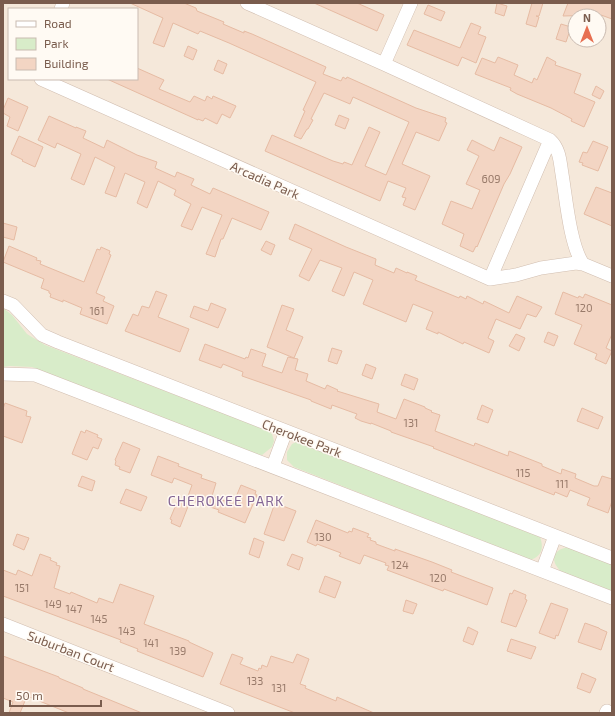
<svg xmlns="http://www.w3.org/2000/svg" width="615" height="716" font-family="'Exo 2',sans-serif">
  <rect width="100%" height="100%" fill="#fdf6ec"/>
  <path fill="#f5e8da" fill-rule="evenodd" d="M3 3H612V713H3ZM9 9H137V79H9ZM575 16H599V40H575Z"/>
  <path fill="#d8ecc9" d="M3 308 12 315 27 334 45 345 264 429 272 434 274 441 272 447 262 455 256 454 32 367 10 366 3 367Z
    M296 442 305 443 540 537C544 548 542 556 530 560L294 467 287 460V452L292 444Z
    M570 547 612 563V592L566 575C550 565 549 549 570 547Z"/>
  <path fill="#f3d5c3" stroke="#e6bba3" d="M130 3H184L196 8 197 11 224 22 223 24 244 33V31L252 34 326 67 323 74 341 81 343 77 346 79 347 77 416 108 446 118 445 122 447 123 439 141 416 132 402 164 430 176 415 210 403 205 406 198 402 197 406 188 388 181 380 201 265 151 272 135 333 161 343 164 344 162 352 165 369 127 380 132 365 166 386 175 409 122 353 97 350 104 324 93 311 119 313 120 308 129H307L301 139 294 136 305 111 303 110 316 82 229 43 200 31 198 34 173 23 164 47 153 43 163 18Z
    M314 3H357L384 15 377 31Z
    M497 3 507 6 504 16 495 13Z
    M532 3H543L539 16H536L539 17 536 27 526 24Z
    M568 3H612V19L601 15 563 16Z
    M428 5 445 12 441 21 424 14Z
    M471 23 481 27 478 34 486 37 476 63 462 57 458 66 407 45 414 30 460 48Z
    M561 24 571 27 566 42 556 39Z
    M188 46 197 50 193 60 184 56Z
    M498 57 518 65 514 75 532 83 534 78 537 80 547 57 556 62 555 65 581 74 574 93 595 102 584 127 571 121 572 119 551 108 517 94 510 90 511 88 475 74 482 58 495 63Z
    M218 60 227 64 223 74 214 70Z
    M137 68 164 80 159 89 190 102 194 96 205 101 207 96 212 99 213 96 236 106 230 118 222 114 217 124 205 118 203 121 198 119V120L107 79H137Z
    M596 86 604 91 600 99 592 95Z
    M8 98 28 107 18 131 7 126 10 117 3 113V110Z
    M339 115 349 119 345 129 335 125Z
    M49 116 76 128V127L86 131 83 138 104 148 107 140 137 155 157 162 155 168 175 177 177 172 194 179 191 185 210 194 213 188 269 212 261 230 232 218 223 239H221L215 257 206 254 222 215 202 207 192 230 181 226 191 204 174 195 176 190 158 181 147 208 137 203 145 182 125 173 116 197 105 193 115 167 95 157 84 185 71 179 81 154 57 143 55 148 38 140Z
    M19 136 43 147 35 167 22 161 23 160 11 154Z
    M500 137 522 147 510 174 504 184 477 247 476 246 473 252 460 246 464 234 442 224 451 201 472 209 480 190 466 184 479 156 467 150 472 140 494 151Z
    M593 141 608 147 598 171 582 165 583 163 579 162 583 152 587 153Z
    M596 187 612 193V226L584 214Z
    M3 223 17 227 14 240 3 237Z
    M295 224 346 247 376 259 375 265 394 273 396 268 407 273V272L417 276 415 280 459 298 460 296 466 299 467 296 483 304 484 301 509 313 517 296 542 307 536 317 527 314 520 329 496 319 488 338 494 341 489 353 464 342 463 344 438 332V334L426 329 433 312 413 304 406 322 363 304 373 280 354 272 344 296 332 291 342 268 320 260 309 281 299 276 312 249 289 239Z
    M266 241 275 245 271 255 261 250Z
    M9 246 37 258 36 260 41 261 40 264 84 282 97 249 100 250 101 247 110 251 109 254 111 255 96 293 105 297 103 301 114 306 107 324 80 314 82 308 63 300V302L50 297 51 294 49 293V291L41 288 44 279 3 262Z
    M156 291 167 295 158 317 189 329 180 352 125 331 133 314 138 316 142 306 149 308Z
    M563 292 578 298 579 296 583 298 585 294 612 305V334L606 348 612 351 606 364 595 359 597 354 574 344 582 325 555 314Z
    M211 303 226 309 218 328 190 317 194 306 208 311Z
    M282 305 294 309 286 330 303 337 294 358 267 347Z
    M548 332 558 336 554 346 544 342Z
    M516 334 525 338 519 351 509 346Z
    M205 344 245 359 246 357 248 358 251 349 266 354 262 366 282 373 288 357 298 359 295 370 308 374 306 381 325 389 327 385 338 390 337 391 379 404 377 412 396 419 404 399 425 407V408L432 411 431 412 440 415 435 431 474 446 475 443 508 456 509 451 542 464V466L561 474 562 469 576 474 575 478 594 486H598L602 476 612 479V501L608 513 587 505 590 498 570 490 567 497 555 492 554 495 433 448 434 447 391 432V431L371 423V424L361 421 355 418 357 414 332 405 331 409 311 401V400L242 376 243 372 223 364 221 368 199 360Z
    M332 348 342 351 337 364 328 361Z
    M366 364 376 368 372 379 362 375Z
    M405 374 418 379 414 390 401 385Z
    M5 403 27 411 26 416 31 417 22 443 3 436V409Z
    M482 405 493 410 488 423 477 419Z
    M582 408 603 417 598 429 577 421Z
    M86 430 98 435 97 437 102 439 98 449 93 447 87 460 72 454 81 431 85 433Z
    M123 442 140 449 130 473 119 469 120 467 115 465 116 461 115 460Z
    M158 456 179 464 178 466 202 475 201 478 216 483 212 496 233 504 241 485 256 491 255 494 257 495 245 523 218 512 219 510 187 499 192 485 174 478 172 483 151 475Z
    M82 476 95 481 92 491 78 486Z
    M126 489 147 497 141 511 120 503Z
    M178 500 189 504 180 527 171 523 172 520 170 519Z
    M275 503 296 511 284 541 264 534Z
    M316 520 348 533 349 531 352 532 353 528 369 534 367 537 371 538 370 540 376 542V544L395 551V549L432 562 452 570 451 572 493 588 487 605 444 589 443 591 387 570 389 566 385 565 386 563 364 555 360 564 339 556 341 553 317 544 316 546 307 542Z
    M17 534 29 538 24 550 13 545Z
    M254 538 264 542 259 558 249 554Z
    M40 554 51 558 50 560 57 563 56 565 60 566 54 588 70 594 71 592 97 603 99 598 113 603 120 584 154 596 144 624 189 641V642L213 653 203 677 137 651 138 649 120 642 121 640 3 596V570L16 575 18 570 32 576Z
    M292 554 303 558 299 570 287 565Z
    M325 576 341 582 335 598 319 592Z
    M514 590 526 595 525 599 527 600 516 627 501 622 510 593 512 594Z
    M406 600 417 604 413 614 403 611Z
    M551 603 568 609 558 636 556 635 555 639 539 633Z
    M585 623 599 628 600 629 607 632 601 650 578 642Z
    M468 627 478 632 473 645 463 641Z
    M511 639 536 647 531 659 507 651Z
    M232 654 243 658 240 664 258 671 259 668 261 669 262 665 267 667 271 656 293 663 297 654 309 659 300 684 306 686 305 688 336 701 337 697 374 713H295L220 684Z
    M3 656 59 677V678L83 688V689L142 713H69L27 696 20 713H9L13 702 3 698Z
    M582 673 596 679 590 693 577 688Z"/>
  <g fill="none" stroke-linecap="round" stroke-linejoin="round">
    <defs>
      <path id="minor" d="M247 3 384 64 550 140C560 149 560 162 562 174 566 198 570 245 583 264
        M61 9 63 3
        M384 64 411 3
        M41 79 490 279 516 275 541 268 576 263 583 264 612 276
        M490 279 550 140
        M3 301 13 305 42 335 58 342 612 558
        M3 374 35 375 612 598
        M273 466 286 431
        M542 571 555 536
        M3 624 228 713
        M606 713 607 711"/>
    </defs>
    <use href="#minor" stroke="#d1beb0" stroke-width="14"/>
    <use href="#minor" stroke="#fff" stroke-width="13"/>
  </g>
  <g text-anchor="middle" dominant-baseline="central" stroke-width="3" stroke-linejoin="round" paint-order="stroke">
    <g font-size="11" fill="#987a6a">
      <text x="491" y="178">609</text>
      <text x="584" y="307">120</text>
      <text x="97" y="310">161</text>
      <text x="411" y="422">131</text>
      <text x="523" y="472">115</text>
      <text x="562" y="483">111</text>
      <text x="323" y="536">130</text>
      <text x="400" y="564">124</text>
      <text x="438" y="577">120</text>
      <text x="22" y="587">151</text>
      <text x="53" y="603">149</text>
      <text x="74" y="608">147</text>
      <text x="99" y="618">145</text>
      <text x="127" y="630">143</text>
      <text x="151" y="642">141</text>
      <text x="178" y="650">139</text>
      <text x="255" y="680">133</text>
      <text x="279" y="687">131</text>
    </g>
    <g font-size="13" fill="#7a5c4d" stroke="#fffaf3">
      <text transform="translate(265 180) rotate(24)">Arcadia Park</text>
      <text transform="translate(302 438) rotate(21)">Cherokee Park</text>
      <text transform="translate(71 651) rotate(21)">Suburban Court</text>
    </g>
    <g font-size="14" letter-spacing="1" fill="#846695" stroke="#fffaf3">
      <text x="226" y="500">CHEROKEE PARK</text>
    </g>
  </g>
  <rect width="615" height="716" fill="none" stroke="#7a5c4d" stroke-width="8"/>
  <rect x="8" y="8" width="130" height="72" fill="#fffaf3" stroke="#cabbb1"/>
  <rect x="16" y="21" width="20" height="6" fill="#ffffff" stroke="#cabbb1"/>
  <text x="44" y="28" font-size="12" fill="#7a5c4d">Road</text>
  <rect x="16" y="38" width="20" height="12" fill="#d8ecc9" stroke="#cabbb1"/>
  <text x="44" y="48" font-size="12" fill="#7a5c4d">Park</text>
  <rect x="16" y="58" width="20" height="12" fill="#f3d5c3" stroke="#cabbb1"/>
  <text x="44" y="68" font-size="12" fill="#7a5c4d">Building</text>
  <g transform="translate(587 28)"><circle r="19" fill="#fffaf3" stroke="#cabbb1"/>
  <path d="M0-3L7 15L0 10L-7 15Z" fill="#e76f51"/>
  <text y="-6" font-size="11" font-weight="bold" text-anchor="middle" fill="#7a5c4d">N</text>
  </g>
  <path d="M10 700v6h91v-6" fill="none" stroke="#7a5c4d" stroke-width="2"/>
  <text x="16" y="700" font-size="12" fill="#7a5c4d" stroke="#fffaf3" stroke-width="3" paint-order="stroke">50 m</text>
</svg>
